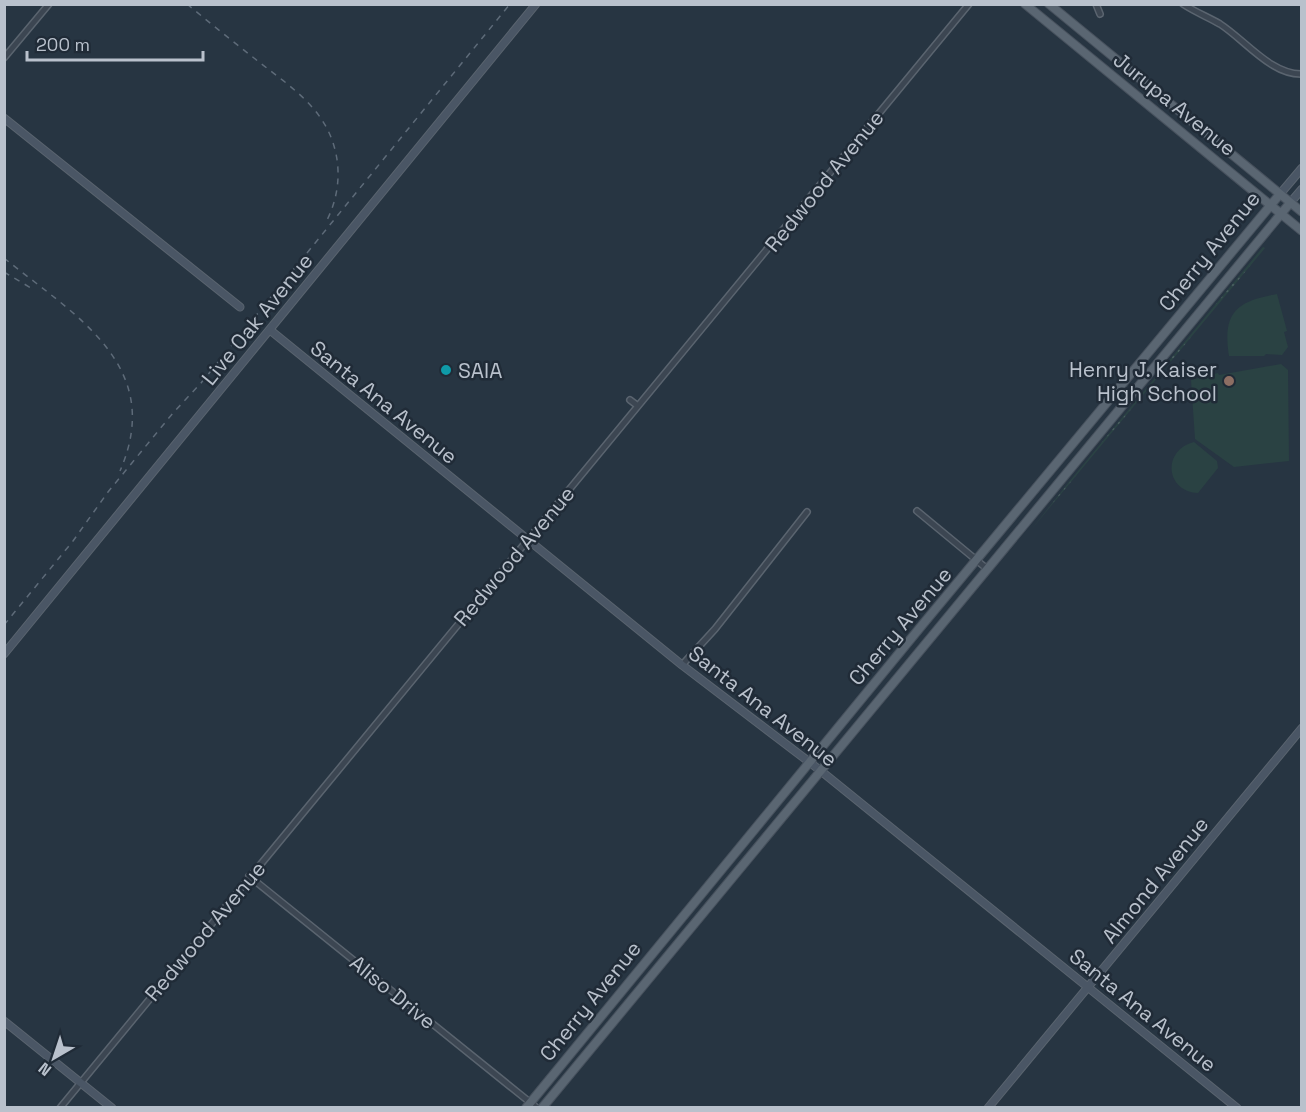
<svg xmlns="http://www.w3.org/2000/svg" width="1306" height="1112" font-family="'Space Grotesk',sans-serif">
  <defs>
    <pattern id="grass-dots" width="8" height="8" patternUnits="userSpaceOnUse" patternTransform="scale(1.5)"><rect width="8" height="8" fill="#2a4243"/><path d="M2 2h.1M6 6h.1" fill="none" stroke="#475c5d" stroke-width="1.8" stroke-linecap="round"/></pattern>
  </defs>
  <rect width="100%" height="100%" fill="#273542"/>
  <path fill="url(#grass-dots)" d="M1263 247 1265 248 1031 530 1069 482Z"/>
  <path fill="#2a4243" d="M1277 294 1287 331 1284 332 1288 347 1282 355 1266 354 1264 356H1229C1222 312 1237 301 1277 294Z
    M1281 364 1288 370 1289 461 1234 467 1195 439 1191 380 1218 373 1219 375Z
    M1194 442 1217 461 1218 468 1198 493C1165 491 1162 450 1194 442Z"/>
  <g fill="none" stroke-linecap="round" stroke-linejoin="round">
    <defs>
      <path id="street" d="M1096 4 1100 14
        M1183 4C1195 12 1208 17 1220 24 1245 40 1271 75 1302 74
        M4 58 49 4
        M630 400 638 406
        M917 511 986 568
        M682 665 715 629 807 512
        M249 876 537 1108
        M60 1108 969 4"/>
      <path id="secondary" d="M4 118 240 307
        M1280 194 1302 168
        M1290 203 1302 189
        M270 330 682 665 821 771 1237 1108
        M4 654 536 4
        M4 1021 112 1108
        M988 1108 1302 728"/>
      <path id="primary" d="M1025 4 1302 231
        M1049 4 1302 212
        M526 1108 923 624 1280 194
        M542 1108 1290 203"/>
    </defs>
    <use href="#street" stroke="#5a646f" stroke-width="8"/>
    <use href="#secondary" stroke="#5a646f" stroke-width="9"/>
    <use href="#primary" stroke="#48525e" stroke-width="10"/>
    <use href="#street" stroke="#3c4652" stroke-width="5"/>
    <use href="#secondary" stroke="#4a5665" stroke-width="7"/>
    <use href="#primary" stroke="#5a6672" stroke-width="8"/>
    <path stroke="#5e6b79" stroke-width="1.5" stroke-dasharray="6 6" stroke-linecap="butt" d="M187 4C211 24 235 43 259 62 277 76 297 90 312 107 341 139 346 184 326 222
      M4 258C74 315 166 365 120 471
      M4 272 31 288
      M4 625 73 541 108 492 173 413 201 383 510 4"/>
  </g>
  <circle fill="#0f9aa8" stroke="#202b37" stroke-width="2" cx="446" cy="370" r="6"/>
  <circle fill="#8d6e63" stroke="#202b37" stroke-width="2" cx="1229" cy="381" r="6"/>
  <g text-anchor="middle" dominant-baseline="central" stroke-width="5" stroke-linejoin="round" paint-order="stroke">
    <g font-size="21" fill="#b9c1cc" stroke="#202b37">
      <text transform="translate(1175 104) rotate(39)">Jurupa Avenue</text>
      <text transform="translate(824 181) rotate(-51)">Redwood Avenue</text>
      <text transform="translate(1209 251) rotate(-51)">Cherry Avenue</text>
      <text transform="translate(257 319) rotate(-51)">Live Oak Avenue</text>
      <text transform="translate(384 402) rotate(39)">Santa Ana Avenue</text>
      <text transform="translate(514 556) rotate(-50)">Redwood Avenue</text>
      <text transform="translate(900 626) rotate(-50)">Cherry Avenue</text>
      <text transform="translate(763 706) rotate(38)">Santa Ana Avenue</text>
      <text transform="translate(1155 880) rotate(-51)">Almond Avenue</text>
      <text transform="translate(205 931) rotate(-50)">Redwood Avenue</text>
      <text transform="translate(393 992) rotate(39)">Aliso Drive</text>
      <text transform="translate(590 1001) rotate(-51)">Cherry Avenue</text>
      <text transform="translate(1143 1010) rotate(39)">Santa Ana Avenue</text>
    </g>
    <g font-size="21" fill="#b9c1cc" stroke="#202b37" text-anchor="end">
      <text x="1217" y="369">Henry J. Kaiser<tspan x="1217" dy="24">High School</tspan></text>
      <text x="458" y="370" text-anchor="start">SAIA</text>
    </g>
  </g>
  <rect width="1306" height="1112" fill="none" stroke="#b9c1cc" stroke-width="12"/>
  <g transform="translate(54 1058) rotate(219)" stroke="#202b37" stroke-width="4.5" paint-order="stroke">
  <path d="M0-4.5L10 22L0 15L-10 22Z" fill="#b9c1cc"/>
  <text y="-9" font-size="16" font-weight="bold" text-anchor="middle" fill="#b9c1cc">N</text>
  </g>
  <path d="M27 51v9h176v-9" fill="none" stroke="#b9c1cc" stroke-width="3"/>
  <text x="36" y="51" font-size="18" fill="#b9c1cc" stroke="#202b37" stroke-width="4.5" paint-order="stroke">200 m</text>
</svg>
